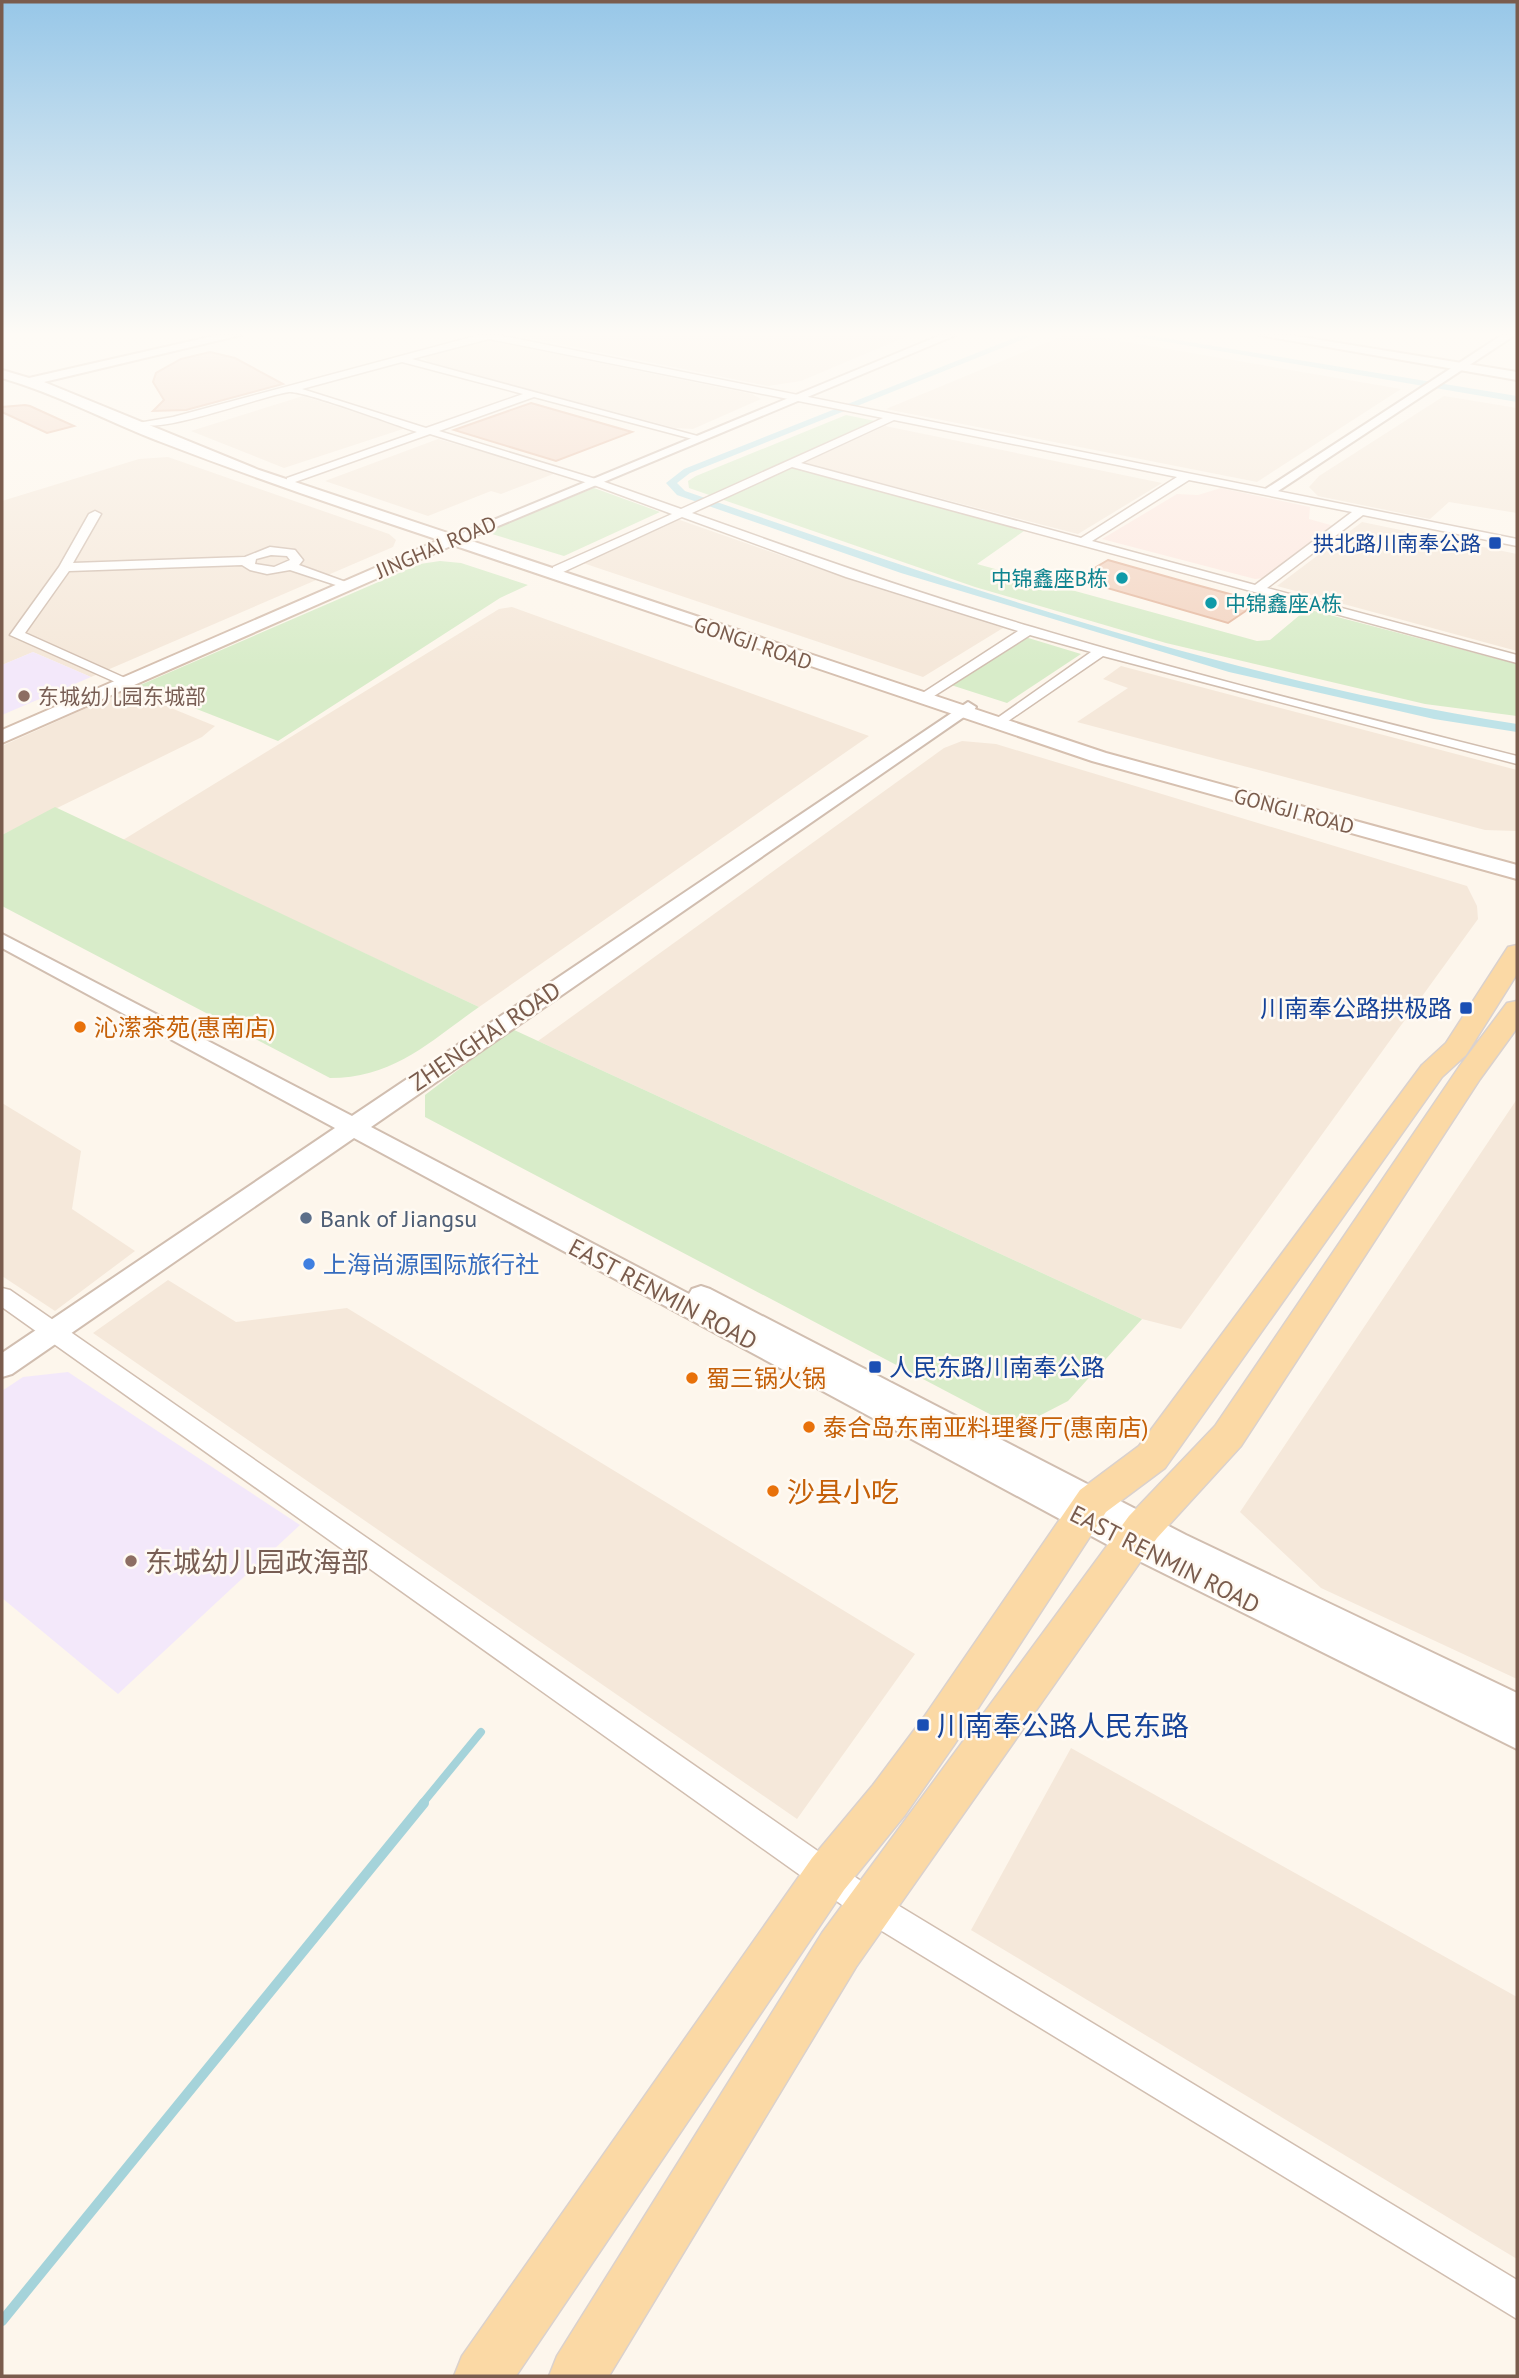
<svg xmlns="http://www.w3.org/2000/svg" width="1519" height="2378" font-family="'PT Sans','Noto Sans SC',sans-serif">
  <rect width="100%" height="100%" fill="#fdf6ec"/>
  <path fill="#f5e8da" d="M515 335H910L801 381 768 386Z
    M1065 335 1092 336 1401 389 1257 482 886 409Z
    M487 340 752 394 761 399 693 429 675 428 428 362 423 357Z
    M303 396 406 428 284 468 191 431Z
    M1444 396 1517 408V513L1449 502 1430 519 1318 496 1309 487 1319 476Z
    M885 426 1162 483 1078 534 804 463Z
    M438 439 556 473 501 494 491 491 428 516 325 481Z
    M168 457 389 534 396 540 393 547 91 677 33 652 2 665V501L139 459Z
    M677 519 863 584 1003 628 923 677 583 563Z
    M1362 522 1517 554V651L1277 586Z
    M512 607 869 736 479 1007 123 840 499 609Z
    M1121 666 1517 770V831L1485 830 1077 722 1128 688 1103 679Z
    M127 690 215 726 202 737 2 835V746Z
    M962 741 996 744 1467 886 1477 906 1478 919 1181 1329 1142 1319 538 1041 944 748Z
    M1517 1099V1679L1321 1588 1240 1512Z
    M2 1103 81 1151 72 1209 135 1251 55 1311 2 1276Z
    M168 1280 236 1322 347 1308 915 1654 797 1819 93 1333Z
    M1071 1748 1517 1997V2259L971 1930Z"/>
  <path fill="#fde8e0" d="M1221 488 1310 507 1309 519 1334 526 1264 578 1255 579 1102 539 1177 494 1198 495Z"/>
  <path fill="#f3e8fa" d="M33 652 91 677 2 715V665Z
    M68 1372 300 1525 118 1694 2 1598V1391L23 1377Z"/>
  <path fill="#d8ecc9" d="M846 415 875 421 782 463 1024 531 977 564 1257 641 1270 640 1307 609 1517 664V716L1425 704 1166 643 975 587 689 488 688 481 696 476Z
    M594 488 660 512 564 556 492 534 498 527Z
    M440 561 461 563 528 585 500 598 278 741 138 686 420 564Z
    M1025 637 1081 654 1007 703 951 685Z
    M55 807 479 1007C429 1042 394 1078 330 1078L2 906V835Z
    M512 1029 1142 1319 1068 1401 1016 1428 425 1117V1095Z"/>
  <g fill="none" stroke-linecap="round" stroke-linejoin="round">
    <path stroke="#a5d3da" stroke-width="8" d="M422 1804 481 1732"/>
    <path stroke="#a5d3da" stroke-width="10" d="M2 2321 424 1803"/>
    <path fill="#bfe3e8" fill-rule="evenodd" d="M1022 335H1034L690 473 677 483 685 491C956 585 1232 680 1517 724V732L1434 719 1229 672 901 573 677 495 666 483 684 469Z
      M1126 335H1147L1517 396V402Z"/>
  </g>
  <path fill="#f3d5c3" stroke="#e6bba3" stroke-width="2" d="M210 352 235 358 283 384 186 410 153 411 164 400 153 382 156 373 181 359Z
    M531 403 632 432 556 461 454 430Z
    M25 405 30 406 74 426 47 433 2 412V407Z
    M1108 560 1193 584 1259 602 1228 623 1076 579Z"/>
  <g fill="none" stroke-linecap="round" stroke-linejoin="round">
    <defs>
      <path id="minor" d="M479 335H498L1517 539V546L1363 515 1267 588 1517 655V663L792 467 692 513C804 553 917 593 1032 627 1192 675 1355 715 1517 756V764L1103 656 998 728 991 724 993 721 1091 652 1030 635 923 703 916 699 918 696 1018 631 846 577 682 517 561 573H553V567L672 514 591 484 430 434 295 482H287V478L417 432C396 425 302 390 289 392 261 396 157 436 138 423L173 417ZM489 339 883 418 681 509 599 480 439 431 534 397 700 441 705 438 412 359ZM402 362 523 394 426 428 302 389ZM894 420 1177 477 1081 538 801 463ZM1189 480 1352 512 1255 585 1092 541Z
        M95 511 101 514 73 563 245 557 270 547 295 550 303 560 299 565 354 585 348 589 290 570 267 574 250 570 242 565 69 571 25 633 134 682 122 685 10 635 59 567 89 514ZM271 555 287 556 290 560 274 567 255 564 256 559Z
        M2 1288 10 1290 881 1895 1517 2280V2319L859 1917 2 1307Z"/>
      <path id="tertiary" d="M941 335H956L455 544 443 541Z
        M1502 335H1515L1272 495 1261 492Z
        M968 702 976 707 974 710 371 1127 689 1294 692 1289 701 1286 710 1289 1186 1535 1517 1693V1749L1121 1552 354 1138 12 1374 2 1377V1353L335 1128 2 948V934L352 1116Z"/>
      <path id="secondary" d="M218 335H241L44 382 259 470 1106 753 1517 865V879L1092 761 453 545 2 743V730L439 540C345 509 252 477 161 442 107 421 57 394 2 378V370L29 378Z
        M1259 335H1289L1517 372V380Z"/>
      <path id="primary" d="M1517 945V974L1466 1055 1442 1077 1165 1468 1106 1512 954 1745 905 1815 844 1890 516 2376H454L462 2356 812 1858 873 1785 924 1717 1080 1490 1139 1446 1422 1065 1446 1043 1508 947Z
        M1517 1001V1028L1480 1079 1241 1446 1157 1538 856 1967 609 2376H549L557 2356 822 1933 1129 1516 1215 1426 1459 1067 1507 1003Z"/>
    </defs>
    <use href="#minor" stroke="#d1beb0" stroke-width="3"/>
    <use href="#tertiary" stroke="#d1beb0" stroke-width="4"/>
    <use href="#secondary" stroke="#d6c0b0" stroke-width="4"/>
    <use href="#primary" stroke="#dad1cd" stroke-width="3"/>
    <use href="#minor" fill="#fff" fill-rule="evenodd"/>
    <use href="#tertiary" fill="#fff" fill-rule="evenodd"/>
    <use href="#secondary" fill="#fff" fill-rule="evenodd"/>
    <use href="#primary" fill="#fbd9a5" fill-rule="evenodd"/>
  </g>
  <linearGradient id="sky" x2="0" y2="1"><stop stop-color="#97c7e8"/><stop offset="0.5" stop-color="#fefbf6"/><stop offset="1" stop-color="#fefbf6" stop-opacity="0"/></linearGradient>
  <rect width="1519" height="668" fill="url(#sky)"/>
  <g fill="#1a4fb4" stroke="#fffaf3" stroke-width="2.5">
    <rect x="1488" y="536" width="14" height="14" rx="3.5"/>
    <rect x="1459" y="1001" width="14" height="14" rx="3.5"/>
    <rect x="868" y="1360" width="14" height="14" rx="3.5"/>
    <rect x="916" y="1718" width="14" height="14" rx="3.5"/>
  </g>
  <g fill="#0f9aa8" stroke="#fffaf3" stroke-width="2.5">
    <circle cx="1122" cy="578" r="7"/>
    <circle cx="1211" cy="603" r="7"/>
  </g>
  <g fill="#8d6e63" stroke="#fffaf3" stroke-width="2.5">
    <circle cx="24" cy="696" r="7"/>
    <circle cx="131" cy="1561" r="7"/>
  </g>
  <g fill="#e8710a" stroke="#fffaf3" stroke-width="2.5">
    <circle cx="80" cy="1027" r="7"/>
    <circle cx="692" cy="1378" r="7"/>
    <circle cx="809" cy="1427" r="7"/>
    <circle cx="773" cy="1491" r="7"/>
  </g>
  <circle fill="#5c6f8a" stroke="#fffaf3" stroke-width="2.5" cx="306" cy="1218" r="7"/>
  <circle fill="#3f7fe0" stroke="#fffaf3" stroke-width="2.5" cx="309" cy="1264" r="7"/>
  <g text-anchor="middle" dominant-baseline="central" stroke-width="5" stroke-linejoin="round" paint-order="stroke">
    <g font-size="21" fill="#164399" stroke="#fffaf3" text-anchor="end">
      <text x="1481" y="543">拱北路川南奉公路</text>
    </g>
    <g font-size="21" fill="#7a5c4d" stroke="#fffaf3">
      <text transform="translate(436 547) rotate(-23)">JINGHAI ROAD</text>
      <text transform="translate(753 643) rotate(19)">GONGJI ROAD</text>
      <text transform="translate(1294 811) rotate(15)">GONGJI ROAD</text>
    </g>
    <g font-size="21" fill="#0d838f" stroke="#fffaf3" text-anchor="end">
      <text x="1108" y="578">中锦鑫座B栋</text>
      <text x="1225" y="603" text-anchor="start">中锦鑫座A栋</text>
    </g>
    <g font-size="21" fill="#785e54" stroke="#fffaf3" text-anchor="start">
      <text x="38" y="696">东城幼儿园东城部</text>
    </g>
    <g font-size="24" fill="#164399" stroke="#fffaf3" text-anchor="end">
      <text x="1452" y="1008">川南奉公路拱极路</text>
      <text x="889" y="1367" text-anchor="start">人民东路川南奉公路</text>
    </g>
    <g font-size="24" fill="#c56008" stroke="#fffaf3" text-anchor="start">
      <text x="94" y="1027">沁潆茶苑(惠南店)</text>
      <text x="706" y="1378">蜀三锅火锅</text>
      <text x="823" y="1427">泰合岛东南亚料理餐厅(惠南店)</text>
    </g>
    <g font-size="24" fill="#7a5c4d" stroke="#fffaf3">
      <text transform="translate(485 1036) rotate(-34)">ZHENGHAI ROAD</text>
      <text transform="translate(663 1294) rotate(28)">EAST RENMIN ROAD</text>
      <text transform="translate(1165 1559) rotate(27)">EAST RENMIN ROAD</text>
    </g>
    <g font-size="24" fill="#4e5e75" stroke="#fffaf3" text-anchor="start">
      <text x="320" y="1218">Bank of Jiangsu</text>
    </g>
    <g font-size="24" fill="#366cbe" stroke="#fffaf3" text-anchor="start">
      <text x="323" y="1264">上海尚源国际旅行社</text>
    </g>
    <g font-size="28" fill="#c56008" stroke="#fffaf3" text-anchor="start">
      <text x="787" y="1491">沙县小吃</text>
    </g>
    <g font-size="28" fill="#785e54" stroke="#fffaf3" text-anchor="start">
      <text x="145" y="1561">东城幼儿园政海部</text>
    </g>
    <g font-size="28" fill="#164399" stroke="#fffaf3" text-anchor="start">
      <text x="937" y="1725">川南奉公路人民东路</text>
    </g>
  </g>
  <rect width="1519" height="2378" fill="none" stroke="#7a5c4d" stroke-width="7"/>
</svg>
